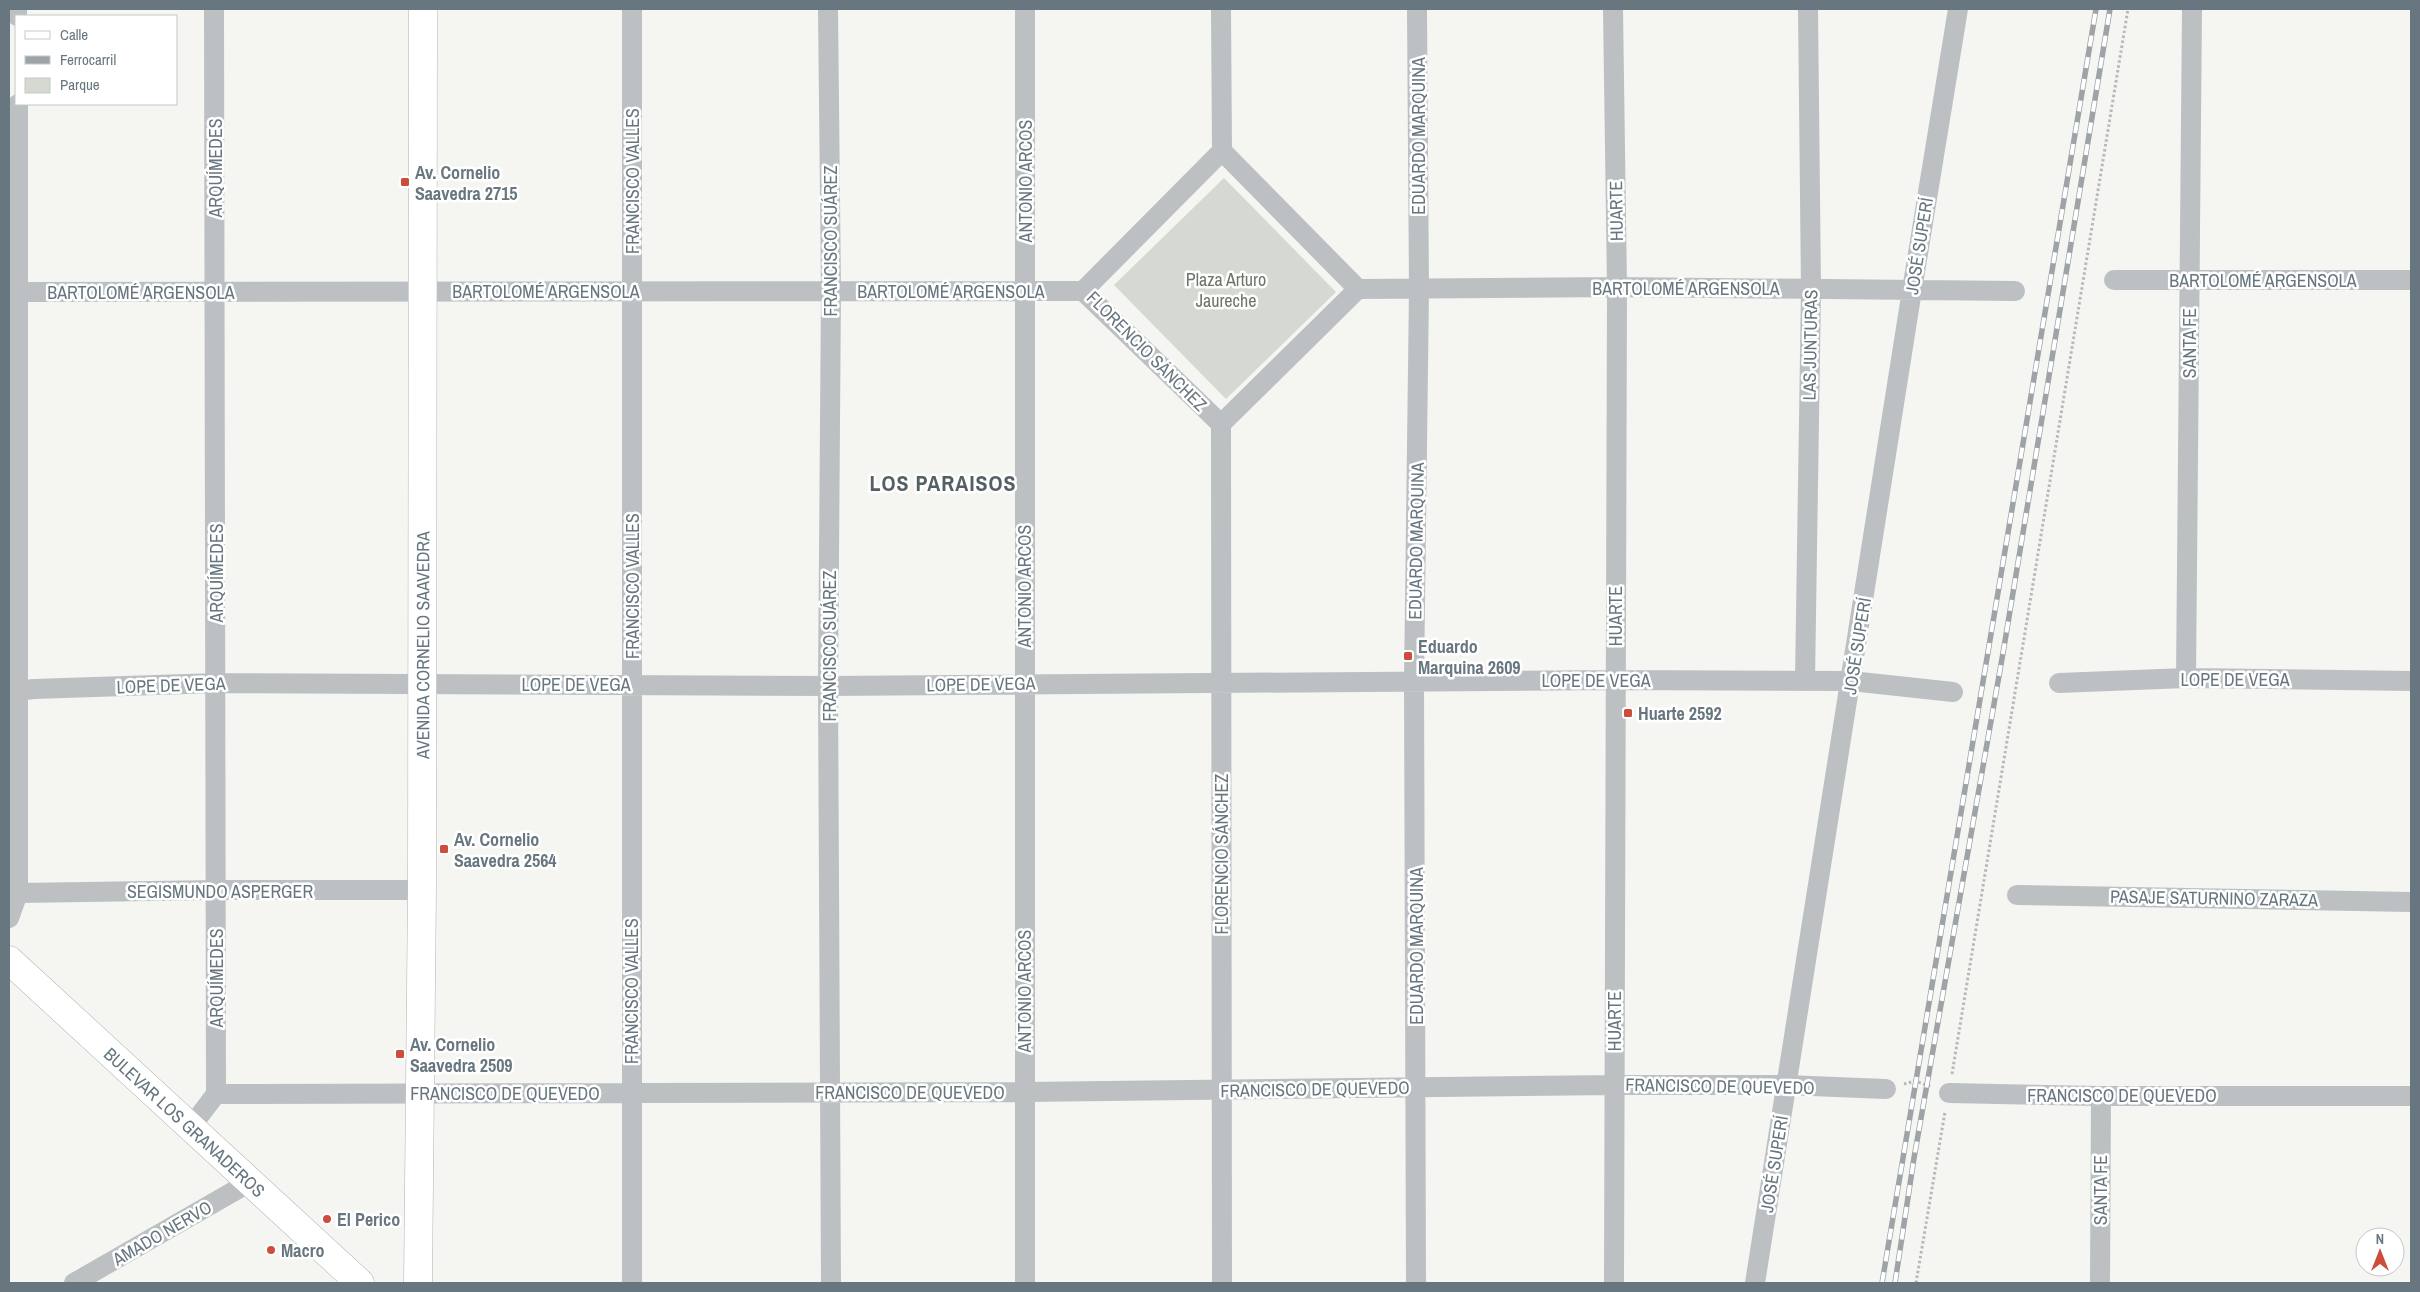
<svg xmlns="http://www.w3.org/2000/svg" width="2420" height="1292" font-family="'Archivo Narrow',sans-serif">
  <rect width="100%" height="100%" fill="#f5f5f2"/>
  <path fill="#d5d9d2" d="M1224 178 1336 292 1226 399 1114 285Z"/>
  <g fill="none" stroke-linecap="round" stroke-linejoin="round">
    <defs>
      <g id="secondary">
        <path id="s1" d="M9 960 360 1283"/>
        <path id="s2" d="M418 1283 422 890 423 9"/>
      </g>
    </defs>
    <use href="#secondary" stroke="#afb4b7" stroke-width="29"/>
    <path stroke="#b6b9bb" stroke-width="3" stroke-dasharray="2.5 2.5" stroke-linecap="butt" d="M1952 1074 2128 9
      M1904 1084 1915 1081 1932 1087
      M1916 1283 1945 1112"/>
    <path stroke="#bcc0c3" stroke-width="20" d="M17 9V16
      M828 9 831 291 828 686 831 1283
      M1221 9 1222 151 1358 289
      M1613 9 1617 287 1614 1283
      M2114 280H2411
      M1358 289 1617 287 2015 291
      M1083 291 1222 151
      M1083 291 1221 424
      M9 292 1083 291
      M2186 678 2192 9
      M1805 681 1811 288 1808 9
      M2059 683 2186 678 2411 681
      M9 692 34 689 216 683 828 686 1615 680 1851 681 1953 692
      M18 893 217 890H422
      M2017 895 2411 902
      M9 918 18 893V104
      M1949 1093 2101 1096H2411
      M216 1094 1025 1092 1614 1085H1786L1886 1089
      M190 1128 216 1094 214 9
      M74 1283 250 1182
      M632 1283V9
      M1025 1283V9
      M1222 1283 1221 424 1358 289
      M1416 1283 1414 680 1419 290 1417 9
      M1755 1283 1912 290 1958 9
      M2100 1283 2101 1096"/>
    <use href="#secondary" stroke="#fff" stroke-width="28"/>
    <defs>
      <path id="rail" d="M1882 1283 2096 9
        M1895 1283 1914 1158 2003 653 2110 9"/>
    </defs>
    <use href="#rail" stroke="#9da3a7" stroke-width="5.5"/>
    <use href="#rail" stroke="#fff" stroke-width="4" stroke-dasharray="11" stroke-linecap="butt"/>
  </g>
  <g fill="#cc4d3b" stroke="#fff" stroke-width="2">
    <rect x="400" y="177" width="10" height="10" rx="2.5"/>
    <rect x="1403" y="651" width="10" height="10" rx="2.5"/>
    <rect x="1623" y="708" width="10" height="10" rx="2.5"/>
    <rect x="439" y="844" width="10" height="10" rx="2.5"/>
    <rect x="395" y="1049" width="10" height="10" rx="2.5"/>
    <circle cx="327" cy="1219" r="5"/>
    <circle cx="271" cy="1250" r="5"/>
  </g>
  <g text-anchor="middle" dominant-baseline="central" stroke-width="5" stroke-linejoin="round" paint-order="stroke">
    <g font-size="18" fill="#68777f" stroke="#fff">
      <text transform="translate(1418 136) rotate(-90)">EDUARDO MARQUINA</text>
      <text transform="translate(215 168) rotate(-90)">ARQUÍMEDES</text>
      <text transform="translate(632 181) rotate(-90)">FRANCISCO VALLES</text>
      <text transform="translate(1025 181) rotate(-90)">ANTONIO ARCOS</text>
      <text transform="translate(1616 211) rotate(-91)">HUARTE</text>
      <text transform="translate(830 241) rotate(-90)">FRANCISCO SUÁREZ</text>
      <text transform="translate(1919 246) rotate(-81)">JOSÉ SUPERÍ</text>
      <text x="2263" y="280">BARTOLOMÉ ARGENSOLA</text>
      <text x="1686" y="288">BARTOLOMÉ ARGENSOLA</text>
      <text x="546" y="291">BARTOLOMÉ ARGENSOLA</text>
      <text x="951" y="291">BARTOLOMÉ ARGENSOLA</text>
      <text x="141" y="292">BARTOLOMÉ ARGENSOLA</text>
      <text transform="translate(2189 343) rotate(-90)">SANTA FE</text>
      <text transform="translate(1810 345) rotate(-89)">LAS JUNTURAS</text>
      <text transform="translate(1147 351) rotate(45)">FLORENCIO SÁNCHEZ</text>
      <text transform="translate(1416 541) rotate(-89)">EDUARDO MARQUINA</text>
      <text transform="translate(216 573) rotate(-90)">ARQUÍMEDES</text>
      <text transform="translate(632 586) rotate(-90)">FRANCISCO VALLES</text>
      <text transform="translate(1024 586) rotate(-90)">ANTONIO ARCOS</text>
      <text transform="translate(1615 616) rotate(-90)">HUARTE</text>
      <text stroke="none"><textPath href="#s2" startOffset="638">AVENIDA CORNELIO SAAVEDRA</textPath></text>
      <text transform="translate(829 646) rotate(-90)">FRANCISCO SUÁREZ</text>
      <text transform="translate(1857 646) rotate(-81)">JOSÉ SUPERÍ</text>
      <text x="2235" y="679">LOPE DE VEGA</text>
      <text x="1596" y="680">LOPE DE VEGA</text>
      <text x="576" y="684">LOPE DE VEGA</text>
      <text transform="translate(981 684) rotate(-1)">LOPE DE VEGA</text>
      <text transform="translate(171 685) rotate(-2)">LOPE DE VEGA</text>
      <text transform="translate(1221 854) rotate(-90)">FLORENCIO SÁNCHEZ</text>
      <text x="220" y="891">SEGISMUNDO ASPERGER</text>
      <text transform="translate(2214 898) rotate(1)">PASAJE SATURNINO ZARAZA</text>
      <text transform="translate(1416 946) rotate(-90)">EDUARDO MARQUINA</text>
      <text transform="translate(216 978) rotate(-90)">ARQUÍMEDES</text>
      <text transform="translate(631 991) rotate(-90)">FRANCISCO VALLES</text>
      <text transform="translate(1024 991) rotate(-90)">ANTONIO ARCOS</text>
      <text transform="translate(1614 1021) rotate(-90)">HUARTE</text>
      <text transform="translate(1720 1086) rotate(1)">FRANCISCO DE QUEVEDO</text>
      <text transform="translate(1315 1089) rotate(-1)">FRANCISCO DE QUEVEDO</text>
      <text x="910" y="1092">FRANCISCO DE QUEVEDO</text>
      <text x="505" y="1093">FRANCISCO DE QUEVEDO</text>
      <text x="2122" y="1095">FRANCISCO DE QUEVEDO</text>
      <text stroke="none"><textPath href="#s1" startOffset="239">BULEVAR LOS GRANADEROS</textPath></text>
      <text transform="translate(1774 1164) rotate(-81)">JOSÉ SUPERÍ</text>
      <text transform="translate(2100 1190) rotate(-90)">SANTA FE</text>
      <text transform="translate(162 1233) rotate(-30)">AMADO NERVO</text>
    </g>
    <g font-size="18" font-weight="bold" fill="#68777f" stroke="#fff" text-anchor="start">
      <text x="415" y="172">Av. Cornelio<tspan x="415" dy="21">Saavedra 2715</tspan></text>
      <text x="1418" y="646">Eduardo<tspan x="1418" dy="21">Marquina 2609</tspan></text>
      <text x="1638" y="713">Huarte 2592</text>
      <text x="454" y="839">Av. Cornelio<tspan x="454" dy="21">Saavedra 2564</tspan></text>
      <text x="410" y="1044">Av. Cornelio<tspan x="410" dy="21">Saavedra 2509</tspan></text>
      <text x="337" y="1219">El Perico</text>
      <text x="281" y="1250">Macro</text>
    </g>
    <g font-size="18" fill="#6b7766" stroke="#fff">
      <text x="1226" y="279">Plaza Arturo<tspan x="1226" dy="21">Jaureche</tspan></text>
    </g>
    <g font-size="22" font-weight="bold" letter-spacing="1" fill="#556065" stroke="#fff">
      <text x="943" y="483">LOS PARAISOS</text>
    </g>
  </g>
  <rect width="2420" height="1292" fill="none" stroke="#68777f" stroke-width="20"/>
  <rect x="15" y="15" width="162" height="90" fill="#ffffff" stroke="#c3c9cc"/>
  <rect x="25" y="31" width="25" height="8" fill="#ffffff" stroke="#c3c9cc"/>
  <text x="60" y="40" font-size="15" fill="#68777f">Calle</text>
  <rect x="25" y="56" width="25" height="8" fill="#9da3a7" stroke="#c3c9cc"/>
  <text x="60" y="65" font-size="15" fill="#68777f">Ferrocarril</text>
  <rect x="25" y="78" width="25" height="15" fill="#d5d9d2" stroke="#c3c9cc"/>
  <text x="60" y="90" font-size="15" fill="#68777f">Parque</text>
  <g transform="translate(2380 1252)"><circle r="24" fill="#ffffff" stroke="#c3c9cc"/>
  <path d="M0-4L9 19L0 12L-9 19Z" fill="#cc4d3b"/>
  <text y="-8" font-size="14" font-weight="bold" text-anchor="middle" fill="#68777f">N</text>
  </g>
</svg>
